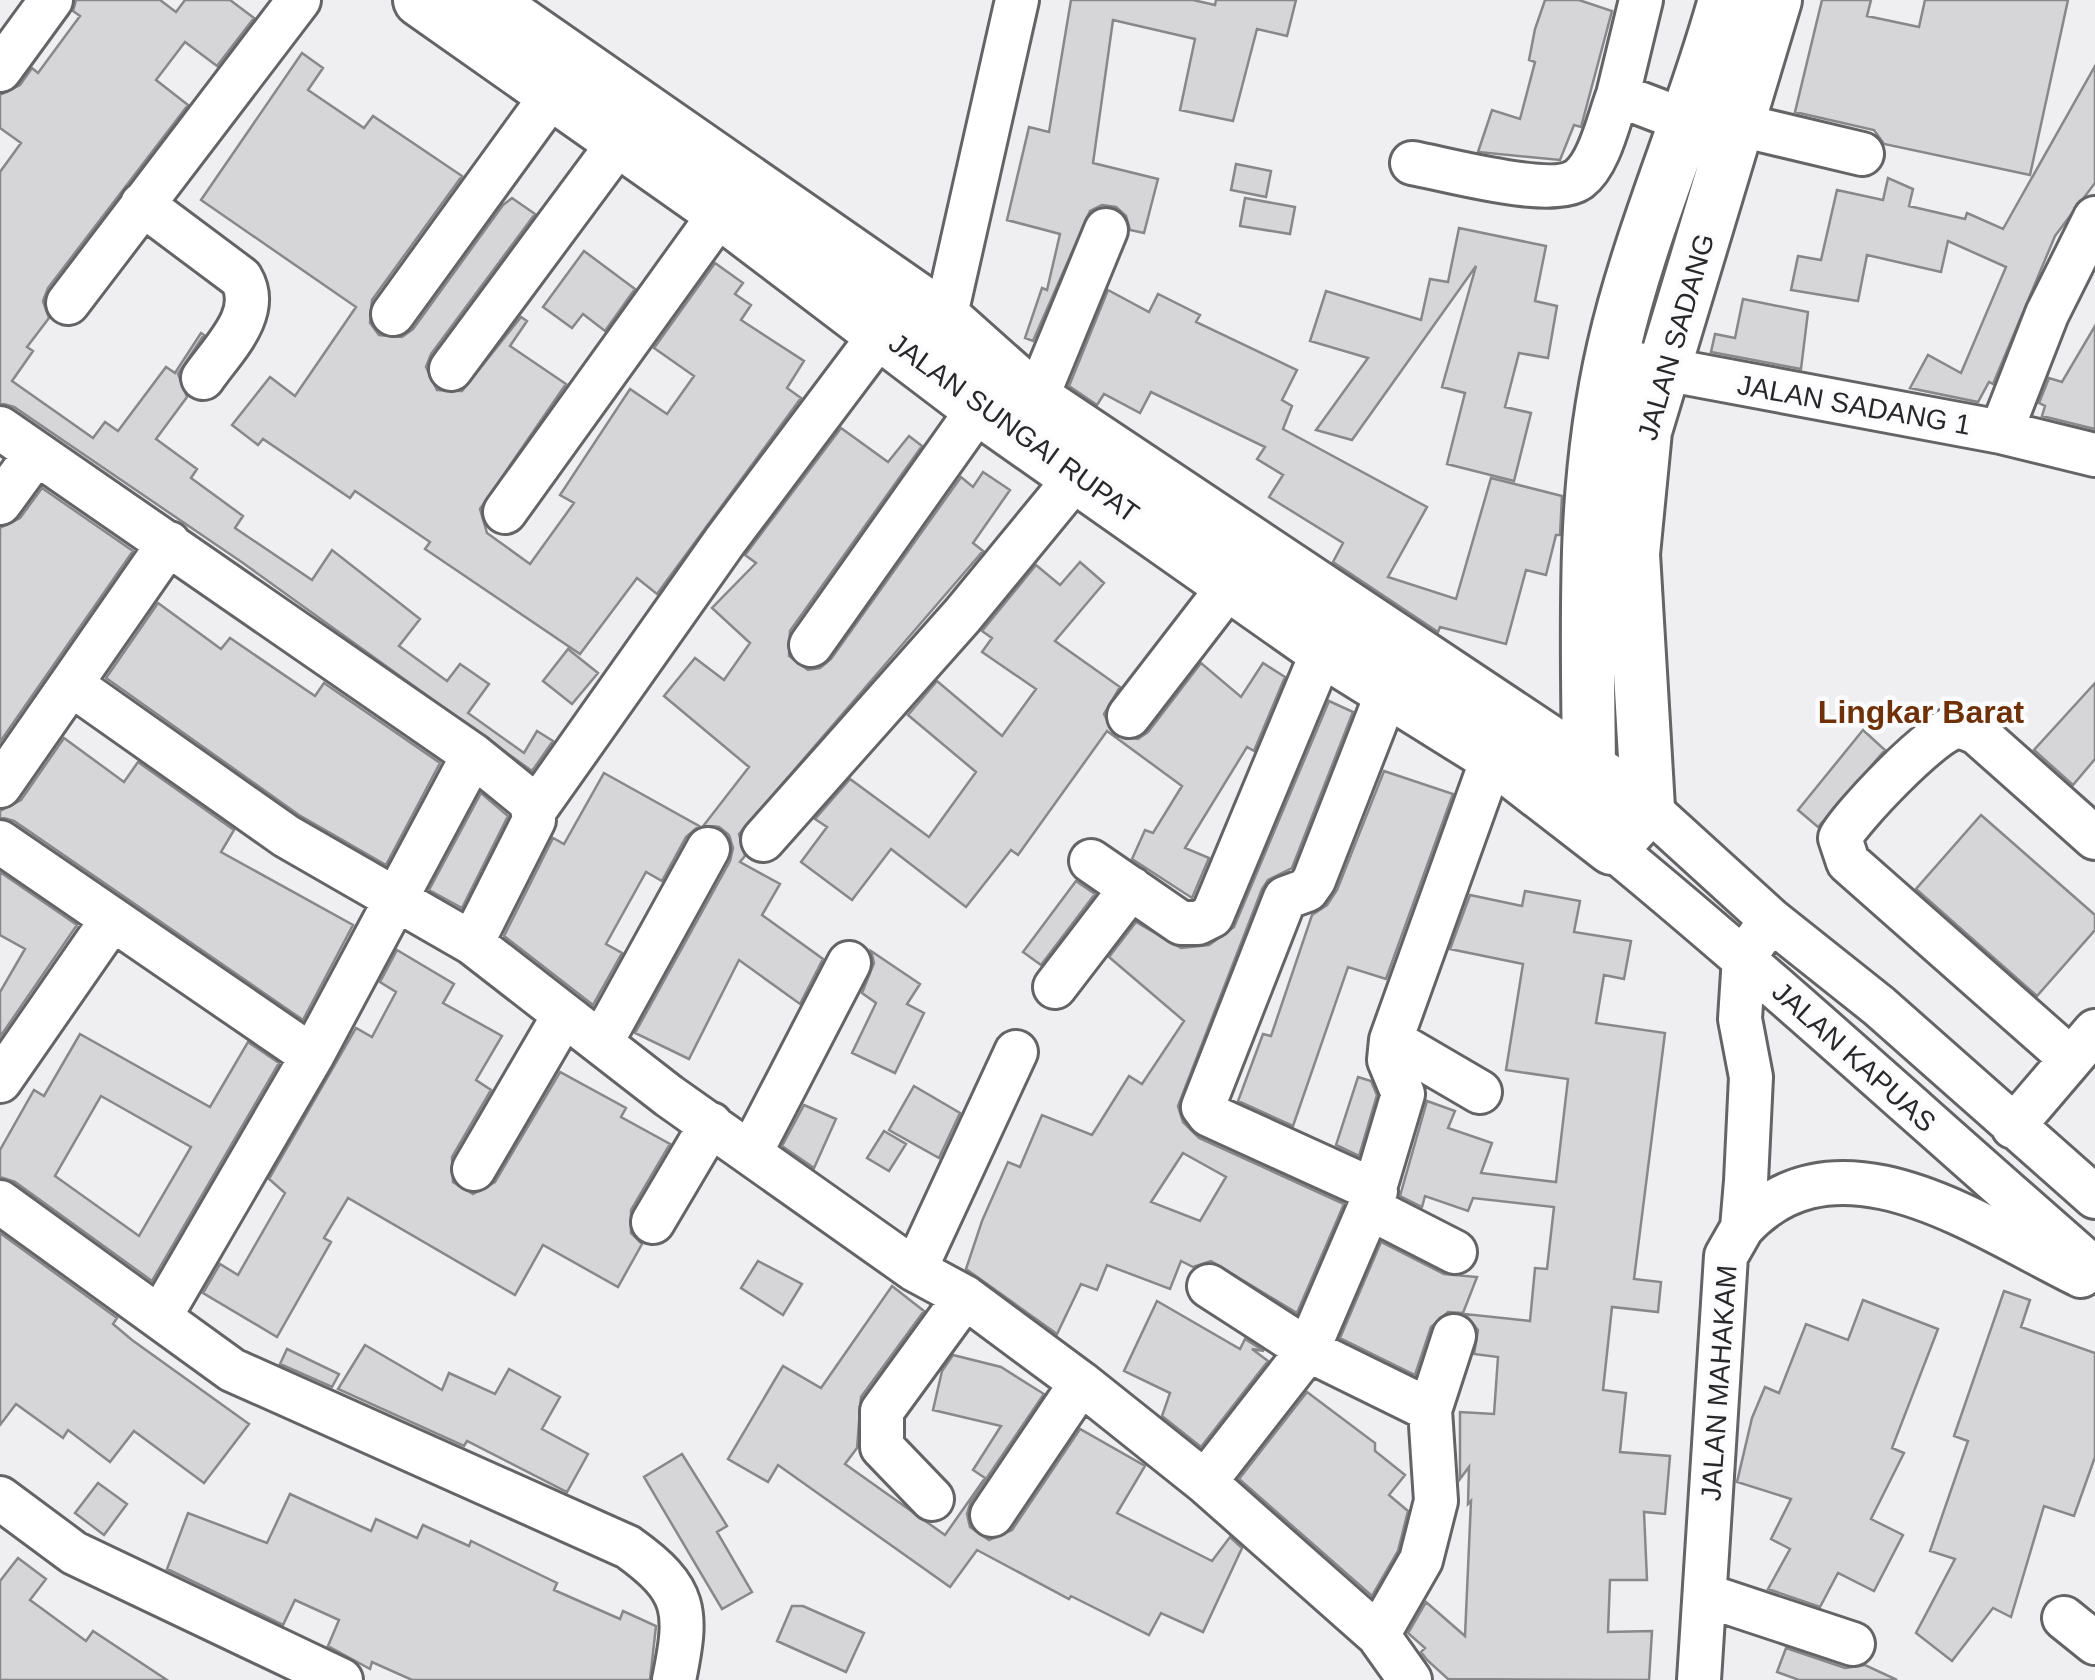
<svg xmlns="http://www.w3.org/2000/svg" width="2095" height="1680" font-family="Arial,sans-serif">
  <rect width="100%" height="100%" fill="#efeff2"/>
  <path fill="#d6d5d7" stroke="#888789" stroke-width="2.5" fill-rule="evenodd" d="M76 0H160L176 12 185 0H230L254 18 217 66 185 42 156 80 188 105 48 288 43 301 49 318 27 347 33 351 12 381 93 438 105 422 118 431 166 367 175 373 201 333 204 335 178 374 187 397 156 439 197 469 191 478 243 516 235 528 312 580 332 550 420 619 399 646 447 681 460 664 489 684 468 713 524 753 537 731 553 741 532 771 243 563 14 407 0 403V172L21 143 0 128V95L20 85 32 68 38 73 80 16 73 11Z
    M1071 0H1193L1215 5 1216 0H1296L1287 36 1257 29 1233 121 1180 110 1195 39 1113 20 1093 163 1158 179 1144 233 1130 230 1126 216 1116 207 1102 205 1090 211 1033 341 1025 338 1042 288 1047 290 1060 234 1007 220 1029 127 1049 132Z
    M1545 0H1579L1612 11 1581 127 1574 125 1560 160 1478 152 1492 110 1520 119 1535 62 1529 60 1535 29Z
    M1822 0H1871L1867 16 1919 27 1925 0H2068L2030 175 1884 144 1874 130 1795 112Z
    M302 53 323 68 308 90 364 128 373 116 462 176 372 300 370 323 379 335 402 337 413 329 503 205 512 198 535 214 431 354 426 367 437 390 462 391 521 317 527 321 510 346 566 384 480 509 487 533 530 564 574 503 560 495 630 389 667 414 694 376 654 348 715 263 743 283 735 294 751 305 741 320 804 361 787 388 801 398 657 594 637 578 580 654 425 549 430 542 355 491 350 498 263 439 258 445 232 425 270 377 295 396 356 307 201 200Z
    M2095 66V183L2055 236 1993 384 1989 382 1978 402 1910 388 1928 355 1961 373 2006 267 1948 241 1941 272 1867 255 1858 301 1791 290 1798 256 1821 260 1837 190 1883 200 1888 178 1913 189 1909 206 1965 219 1967 213 2003 229Z
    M1236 164 1271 171 1266 197 1231 190Z
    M1245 198 1295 207 1290 234 1240 226Z
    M1459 228 1546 246 1535 301 1557 306 1548 358 1519 353 1505 407 1531 413 1514 481 1447 464 1465 393 1442 387 1476 266 1352 440 1316 430 1368 358 1310 341 1326 291 1421 320 1430 279 1448 282Z
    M584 251 635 289 605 331 583 314 572 328 543 307Z
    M1108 290 1149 312 1158 294 1200 315 1196 322 1297 370 1282 400 1292 406 1283 429 1427 507 1388 577 1456 599 1491 478 1562 496 1560 535H1556L1546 575 1526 570 1506 644 1440 627 1438 632 1333 562 1343 543 1269 497 1283 475 1257 459 1265 447 1151 392 1140 413 1104 394 1097 405 1069 386Z
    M1743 299 1808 312 1801 369 1711 352 1715 334 1735 338Z
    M2095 326V429L2042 416 2045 406 2039 403 2049 378 2062 382Z
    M841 428 888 462 909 436 922 446 790 631 789 656 808 670 820 668 831 659 961 477 973 487 983 472 1010 490 973 543 983 551 739 834 745 856 740 862 780 884 762 915 823 959 800 1004 739 960 689 1059 635 1033 730 861 733 848 729 835 719 827 704 825 749 767 664 696 695 658 724 680 750 643 712 608 756 563 745 555Z
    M42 488 133 551 0 742V528L20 518Z
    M1080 562 1104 583 1055 641 1120 687 1104 714 1115 736 1138 739 1148 732 1201 663 1241 697 1263 663 1285 677 1254 751 1247 747 1185 848 1209 858 1192 898 1132 859 1145 830 1153 833 1182 786 1107 731 1018 855 1011 850 966 907 891 849 852 900 801 862 827 827 815 819 850 779 929 837 976 772 908 715 937 681 1002 736 1036 689 982 652 992 638 982 631 1036 565 1060 585Z
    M158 603 221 649 230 638 315 696 324 683 440 763 386 865 299 815 106 678Z
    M568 649 598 673 572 704 543 681Z
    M2095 683V759L2073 785 2034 750Z
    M1329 701 1353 712 1292 868 1268 880 1262 889 1178 1106 1183 1122 1199 1138 1344 1204 1297 1313 1211 1261 1193 1267 1181 1261 1170 1289 1107 1265 1097 1290 1081 1284 1057 1334 966 1269 982 1221 1008 1162 1020 1167 1042 1115 1092 1135 1129 1076 1142 1084 1184 1021 1109 957 1136 922 1181 948 1209 945 1234 927ZM1183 1153 1226 1177 1200 1221 1151 1202Z
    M1863 730 1885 750 1818 827 1798 810Z
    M64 738 124 782 138 762 234 830 221 852 353 925 303 1020 14 821 0 817V811L21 800Z
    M1384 771 1453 794 1386 979 1348 967 1293 1126 1238 1101 1263 1034 1271 1036 1312 915 1327 905 1337 890Z
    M604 773 699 826 686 837 662 881 646 872 606 944 622 953 593 1005 504 936 553 838 564 844Z
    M481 793 508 816 462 908 429 890Z
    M1981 815 2095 915V930L2037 996 1916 889Z
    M0 872 77 925 0 1037V992L25 949 0 935Z
    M1076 881 1095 894 1041 965 1023 952Z
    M1525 891 1580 901 1574 932 1631 941 1624 979 1604 975 1596 1023 1665 1033 1634 1279 1661 1282 1658 1312 1612 1307 1603 1390 1626 1393 1620 1452 1670 1456 1665 1514 1644 1512 1647 1580H1610L1608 1632 1652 1631 1649 1680 1448 1679 1427 1660 1421 1652 1425 1648 1408 1633 1426 1602 1465 1636 1471 1501 1468 1504 1469 1467 1460 1479V1412L1494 1414 1498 1357 1474 1354 1478 1330 1465 1314 1530 1321 1535 1268 1547 1269 1554 1207 1473 1198 1468 1211 1425 1196 1422 1207 1400 1196 1427 1101 1455 1111 1448 1128 1492 1143 1481 1173 1556 1182 1568 1079 1506 1070 1523 964 1450 949 1470 895 1522 906Z
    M397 950 454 984 443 1003 502 1036 476 1080 491 1090 452 1157 453 1182 473 1194 495 1182 560 1072 626 1108 621 1117 670 1144 631 1210V1233L642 1244 618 1287 543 1245 515 1295 348 1198 324 1238 331 1242 277 1337 203 1293 220 1264 238 1275 285 1193 269 1179 356 1028 372 1037 396 992 380 982Z
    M871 951 920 984 907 1004 924 1013 895 1073 852 1053 876 1003 862 993 874 963Z
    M80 1034 210 1107 248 1042 279 1063 152 1281 15 1182 0 1177V1150L34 1090 44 1096ZM101 1096 191 1147 139 1236 55 1176Z
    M1358 1077 1371 1081 1377 1095 1359 1156 1336 1145Z
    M914 1086 960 1113 939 1158 889 1130Z
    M804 1105 836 1119 814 1168 782 1146Z
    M884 1131 906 1144 889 1171 867 1158Z
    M0 1233 117 1318 113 1324 132 1340 249 1424 204 1483 134 1431 110 1462 68 1430 63 1438 16 1404 0 1425Z
    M1381 1242 1444 1274 1477 1277 1463 1313 1448 1312 1431 1327 1415 1375 1340 1338Z
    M758 1261 802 1284 783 1315 741 1288Z
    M892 1286 924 1311 861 1397 857 1448 845 1464 945 1535 985 1478 973 1470 1001 1426 933 1410 942 1371 953 1355 1001 1367 1044 1394 971 1501 967 1514 970 1527 989 1540 1012 1530 1080 1429 1145 1466 1117 1513 1212 1561 1230 1537 1242 1548 1203 1632 1161 1613 1149 1635 1071 1596 1069 1599 977 1550 950 1587 778 1465 768 1482 728 1459 783 1366 821 1388Z
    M2004 1291 2030 1300 2021 1327 2095 1353V1457L2074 1516 2044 1506 2011 1617 1993 1608 1952 1661 1916 1633 1955 1559 1930 1551 1968 1441 1954 1436Z
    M1863 1300 1938 1329 1892 1448 1904 1453 1871 1519 1903 1535 1874 1591 1838 1573 1820 1607 1768 1589 1790 1549 1771 1539 1791 1499 1737 1482 1752 1418 1765 1387 1779 1393 1806 1324 1848 1340Z
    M1157 1301 1240 1349 1245 1339 1264 1351 1252 1349 1268 1361 1201 1447 1162 1416 1170 1393 1124 1371Z
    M365 1345 442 1390 449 1373 495 1394 509 1369 560 1397 542 1429 588 1454 567 1492 467 1441 464 1446 338 1389Z
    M287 1349 339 1374 332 1387 280 1364Z
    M1307 1392 1375 1443V1451L1405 1475 1389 1495 1408 1511 1398 1551 1372 1596 1239 1479Z
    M682 1454 727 1526 717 1532 752 1592 722 1609 644 1477Z
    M98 1483 127 1504 104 1535 75 1513Z
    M290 1494 371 1531 376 1519 417 1538 423 1525 469 1546 471 1541 557 1583 554 1590 620 1619 623 1611 656 1626 650 1680H412L372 1662 370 1669 328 1646 339 1620 295 1600 283 1625 167 1569 188 1513 267 1543Z
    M18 1558 46 1579 30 1600 86 1641 93 1631 167 1680H0V1581Z
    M792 1606H803L864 1633 846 1672 777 1641Z
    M1786 1648 1845 1668 1865 1665 1897 1680H1799L1777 1672Z"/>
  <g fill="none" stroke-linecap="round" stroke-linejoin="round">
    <defs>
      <path id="minor" d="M1641 0 1618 95 1686 121
        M0 70 51 0
        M1740 125 1862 154
        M1412 163C1446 169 1552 199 1579 179 1600 163 1609 118 1618 95
        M142 204 241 278C262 313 223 349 203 378
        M68 303 299 0
        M393 314 552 95
        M930 342 945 319 1017 0
        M1632 363 2001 432 2095 455
        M451 369 620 141
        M1036 400 1106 230
        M0 428 473 755 531 802 534 820 472 943
        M2001 432 2047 314 2095 218
        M0 503 35 455
        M505 512 721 212
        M811 645 979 408
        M72 685 286 836 472 943 669 1096 915 1270 965 1297 1081 1383 1205 1482 1378 1635 1410 1680
        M1129 716 1230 585
        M0 786 169 543
        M1648 808 1771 920 1879 1006 2095 1197
        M535 810 725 541 882 332
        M763 840 962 616 1078 475
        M0 842 312 1056
        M1612 848C1777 984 1934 1129 2095 1269
        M1091 861 1181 923H1198L1212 916 1323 650
        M1055 987 1131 888
        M1391 1040 1480 1092
        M601 1043 708 849
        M2071 1059 1848 862 1840 838C1851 817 1932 732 1954 728 1962 726 1970 730 1977 733L2095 838
        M0 1081 111 921
        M2013 1127 2095 1031
        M751 1152 849 963
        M474 1169 564 1015
        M1376 1191 1209 1115 1203 1107 1285 898 1307 890 1314 880 1389 688
        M0 1202 232 1370 628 1547C688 1590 688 1611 674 1680
        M1369 1208 1455 1252
        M653 1222 711 1124
        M1742 1228C1838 1123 1982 1228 2081 1276
        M915 1270 1016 1052
        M1209 1286 1308 1350 1430 1410
        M160 1317 312 1056 473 755
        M1205 1482 1308 1350 1369 1208 1403 1094 1389 1060 1391 1040 1493 756
        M0 1498 74 1553 341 1680
        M932 1499 882 1447V1411L965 1297
        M992 1515 1081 1383
        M1705 1595 1853 1644
        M2064 1618 2095 1643
        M1378 1635 1421 1560 1436 1501 1430 1410 1454 1336
        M1699 1680 1726 1256 1742 1228 1746 1181 1751 1077 1740 1019 1744 957 1771 920"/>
      <path id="major" d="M420 0 721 212 979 408 1323 650 1493 756 1612 848 1648 808 1633 554 1645 431 1775 0
        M486 0 945 319 1036 400 1648 808
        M1573 793 1589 771C1588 625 1581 490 1614 347 1641 229 1693 117 1725 0"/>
    </defs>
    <use href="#minor" stroke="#646466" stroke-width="48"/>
    <use href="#major" stroke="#646466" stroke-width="58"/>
    <use href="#minor" stroke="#fff" stroke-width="42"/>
    <use href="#major" stroke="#fff" stroke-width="52"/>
  </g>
  <g text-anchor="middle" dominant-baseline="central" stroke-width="9" stroke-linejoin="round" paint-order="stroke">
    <g font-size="28" fill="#282829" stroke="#fcfcff">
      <text transform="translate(1676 337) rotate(-74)">JALAN SADANG</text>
      <text transform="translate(1854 405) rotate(10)">JALAN SADANG 1</text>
      <text transform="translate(1014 428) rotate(36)">JALAN SUNGAI RUPAT</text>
      <text transform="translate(1854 1057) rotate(42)">JALAN KAPUAS</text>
      <text transform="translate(1719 1383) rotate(-86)">JALAN MAHAKAM</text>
    </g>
    <g font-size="32" font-weight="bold" fill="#6f3208" stroke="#fcfcff">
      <text x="1921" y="712">Lingkar Barat</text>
    </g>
  </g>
</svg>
